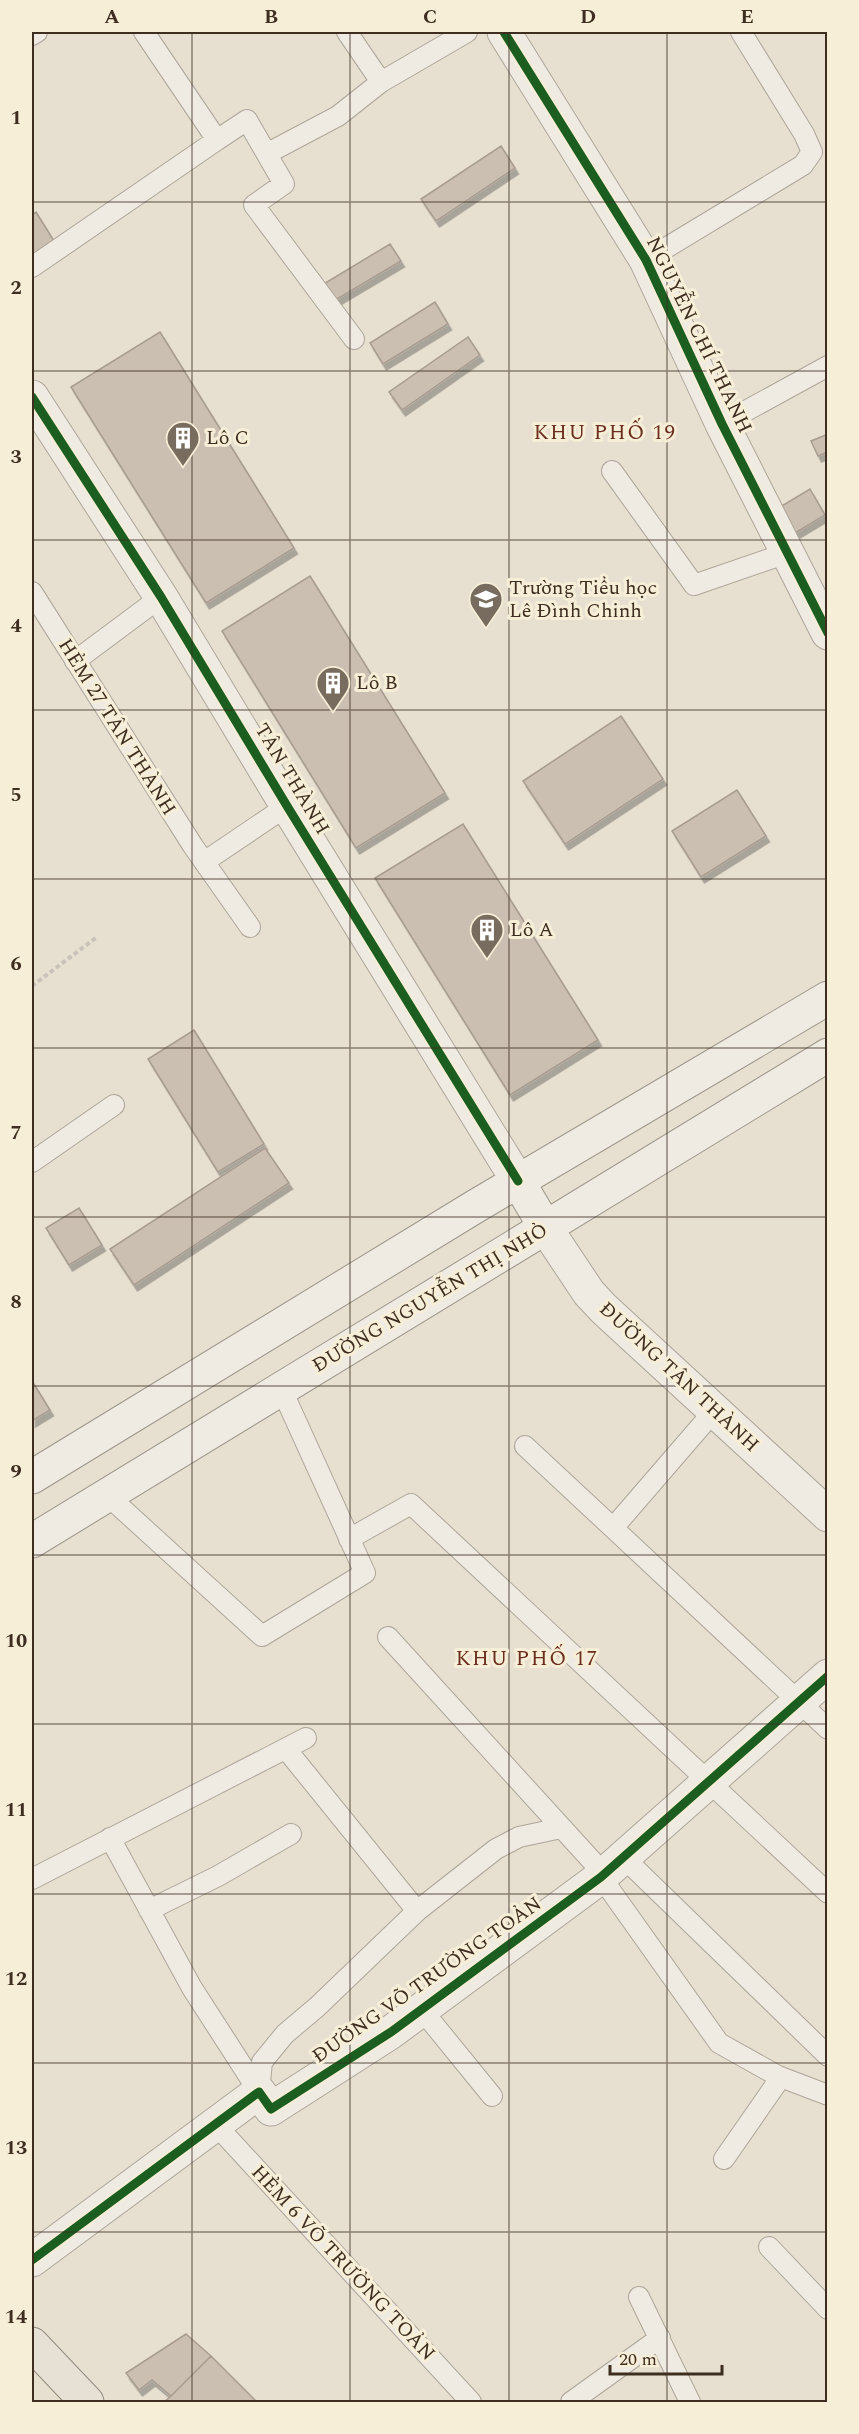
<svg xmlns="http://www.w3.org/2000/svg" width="859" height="2434" font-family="Spectral,serif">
  <defs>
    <filter id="shadow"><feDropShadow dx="3.5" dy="6" stdDeviation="0" flood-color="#0004"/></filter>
  </defs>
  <rect width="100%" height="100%" fill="#e7e0d1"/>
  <path fill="#cbbfb2" stroke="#a89c90" stroke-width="1.5" filter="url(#shadow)" d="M501 146 515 168 436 221 421 199Z
    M36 212 54 241 32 256V215Z
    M390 244 401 261 332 302 322 285Z
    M435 302 448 324 383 364 370 343Z
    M160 332 294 548 206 603 71 387Z
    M468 337 480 355 402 410 389 392Z
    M828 434V452L818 456 811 441Z
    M810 489 825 515 795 533 780 507Z
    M310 576 445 793 356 848 222 631Z
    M621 716 663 779 565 844 523 781Z
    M737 790 766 836 701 877 672 831Z
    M463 824 598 1040 510 1095 375 878Z
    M194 1030 264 1144 218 1172 148 1059Z
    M265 1148 289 1183 134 1285 110 1249Z
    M79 1208 102 1245 69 1265 46 1228Z
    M32 1381 50 1410 32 1421Z
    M186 2334 211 2356 171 2396 152 2380 139 2390 126 2373Z
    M211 2356 257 2402H164L171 2396Z"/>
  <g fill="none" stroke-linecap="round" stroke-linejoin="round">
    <defs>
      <path id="service" d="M144 32 217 140 247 120 284 184 254 205 354 339
        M347 32 381 82
        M32 35 37 32
        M268 153 338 116 381 82 467 32
        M646 260 803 165 812 152 804 134 741 32
        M32 267 217 140
        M722 424 828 366
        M612 471 694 585 787 553
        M32 592 193 846 250 927
        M75 661 161 597
        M204 862 287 806
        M32 1162 114 1105
        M525 1446 613 1528 714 1411
        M107 1495 262 1636 365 1573 281 1388
        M613 1528 828 1729
        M349 1539 411 1504 828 1893
        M388 1637 604 1874
        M286 1749 417 1911
        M110 1838 192 1988 259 2092
        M623 1857 828 2056
        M601 1877 719 2043 778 2076 828 2095
        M32 1879 306 1738
        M149 1910 218 1876 291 1834
        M422 2010 492 2096
        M259 2092 262 2062 285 2034 317 2007 417 1911 496 1849 519 1837 561 1828
        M215 2124 471 2402
        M724 2159 781 2077
        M769 2247 828 2309
        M639 2297 690 2402
        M571 2402 660 2338"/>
      <path id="minor" d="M32 397 161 597 287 806 518 1181
        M32 2260 259 2092 271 2109 391 2032 601 1877 828 1676"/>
      <path id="tertiary" d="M504 32 646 260 722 424 828 633
        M545 1227 589 1293 604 1309 828 1515"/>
      <path id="secondary" d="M518 1181 545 1227
        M32 1477 476 1206 828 998
        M32 1541 828 1055"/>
      <path id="primary" d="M32 2344 87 2402"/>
    </defs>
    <use href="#service" stroke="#ada599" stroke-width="22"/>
    <use href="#minor" stroke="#ada599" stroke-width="35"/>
    <use href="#tertiary" stroke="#ada599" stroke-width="35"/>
    <use href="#secondary" stroke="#9c958a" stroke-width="35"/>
    <use href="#primary" stroke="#928b80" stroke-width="35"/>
    <path stroke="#c8c2b9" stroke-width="4" stroke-dasharray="4.5 3" stroke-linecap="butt" d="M32 986 97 937"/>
    <use href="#service" stroke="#efebe3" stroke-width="20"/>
    <use href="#minor" stroke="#efebe3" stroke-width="33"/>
    <use href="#tertiary" stroke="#efebe3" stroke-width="33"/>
    <use href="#secondary" stroke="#efebe3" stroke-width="33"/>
    <use href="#primary" stroke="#e6e1d4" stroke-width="33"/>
    <defs>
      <path id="cycleway" d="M504 32 646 260 722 424 828 633
        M32 397 161 597 287 806 518 1181
        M32 2260 259 2092 271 2109 391 2032 601 1877 828 1676"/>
    </defs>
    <use href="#cycleway" stroke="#f7eed8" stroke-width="13"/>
    <use href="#cycleway" stroke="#1b5e20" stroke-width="9"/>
  </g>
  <path fill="none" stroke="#3d2e20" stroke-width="1.5" stroke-opacity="0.55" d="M192 32V2402M350 32V2402M509 32V2402M667 32V2402M32 202H828M32 371H828M32 540H828M32 710H828M32 879H828M32 1048H828M32 1217H828M32 1386H828M32 1555H828M32 1724H828M32 1894H828M32 2063H828M32 2232H828"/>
  <defs>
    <symbol id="building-pin" viewBox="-11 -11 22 30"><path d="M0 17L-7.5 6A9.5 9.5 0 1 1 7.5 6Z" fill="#786c5e" stroke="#f7eed8"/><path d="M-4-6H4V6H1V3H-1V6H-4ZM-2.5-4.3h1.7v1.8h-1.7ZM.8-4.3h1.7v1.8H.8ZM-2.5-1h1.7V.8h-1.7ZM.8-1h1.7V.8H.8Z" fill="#fff"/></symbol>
    <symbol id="school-pin" viewBox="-11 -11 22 30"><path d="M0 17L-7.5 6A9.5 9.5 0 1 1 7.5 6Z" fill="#786c5e" stroke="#f7eed8"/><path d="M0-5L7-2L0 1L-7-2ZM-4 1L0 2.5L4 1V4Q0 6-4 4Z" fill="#fff"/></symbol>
  </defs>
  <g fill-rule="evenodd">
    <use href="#building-pin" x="164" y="419" width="38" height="52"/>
    <use href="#school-pin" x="467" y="580" width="38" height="52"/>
    <use href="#building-pin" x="314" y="664" width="38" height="52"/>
    <use href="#building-pin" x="468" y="911" width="38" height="52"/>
  </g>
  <g text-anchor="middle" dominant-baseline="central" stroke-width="6" stroke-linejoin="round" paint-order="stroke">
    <g font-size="20" fill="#3d2e20" stroke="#f7eed8">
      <text transform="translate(699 335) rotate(64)">NGUYỄN CHÍ THANH</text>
      <text transform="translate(117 727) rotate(58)">HẺM 27 TÂN THÀNH</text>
      <text transform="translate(292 779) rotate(59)">TÂN THÀNH</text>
      <text transform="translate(430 1298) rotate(-31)">ĐƯỜNG NGUYỄN THỊ NHỎ</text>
      <text transform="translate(679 1377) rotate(43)">ĐƯỜNG TÂN THÀNH</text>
      <text transform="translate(427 1980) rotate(-35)">ĐƯỜNG VÕ TRƯỜNG TOẢN</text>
      <text transform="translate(343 2263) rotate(47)">HẺM 6 VÕ TRƯỜNG TOẢN</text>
    </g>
    <g font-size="20" fill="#3d2e20" stroke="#f7eed8" text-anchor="start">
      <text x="206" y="438">Lô C</text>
      <text x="509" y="588">Trường Tiểu học<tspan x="509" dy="23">Lê Đình Chinh</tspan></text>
      <text x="356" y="683">Lô B</text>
      <text x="510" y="930">Lô A</text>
    </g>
    <g font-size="21" letter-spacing="1.5" fill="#6b2e1e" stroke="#f7eed8">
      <text x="605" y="433">KHU PHỐ 19</text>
      <text x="527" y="1659">KHU PHỐ 17</text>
    </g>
  </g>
  <rect width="859" height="2434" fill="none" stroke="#f7eed8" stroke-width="66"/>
  <path d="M610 2365v9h112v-9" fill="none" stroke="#3d2e20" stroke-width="3"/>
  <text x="619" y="2365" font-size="18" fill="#3d2e20" stroke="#f7eed8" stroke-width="4.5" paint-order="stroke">20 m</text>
  <rect x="33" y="33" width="793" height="2368" fill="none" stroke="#3d2e20" stroke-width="2"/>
  <g font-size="20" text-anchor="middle" font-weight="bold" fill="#3d2e20">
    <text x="112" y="23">A</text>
    <text x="271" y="23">B</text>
    <text x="430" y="23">C</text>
    <text x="588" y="23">D</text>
    <text x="747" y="23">E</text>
    <text x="16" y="124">1</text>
    <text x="16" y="294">2</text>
    <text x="16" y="463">3</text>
    <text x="16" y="632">4</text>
    <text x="16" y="801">5</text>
    <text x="16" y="970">6</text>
    <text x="16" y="1139">7</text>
    <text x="16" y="1308">8</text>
    <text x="16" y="1478">9</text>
    <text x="16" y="1647">10</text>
    <text x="16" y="1816">11</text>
    <text x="16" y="1985">12</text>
    <text x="16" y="2154">13</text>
    <text x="16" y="2323">14</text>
  </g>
</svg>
